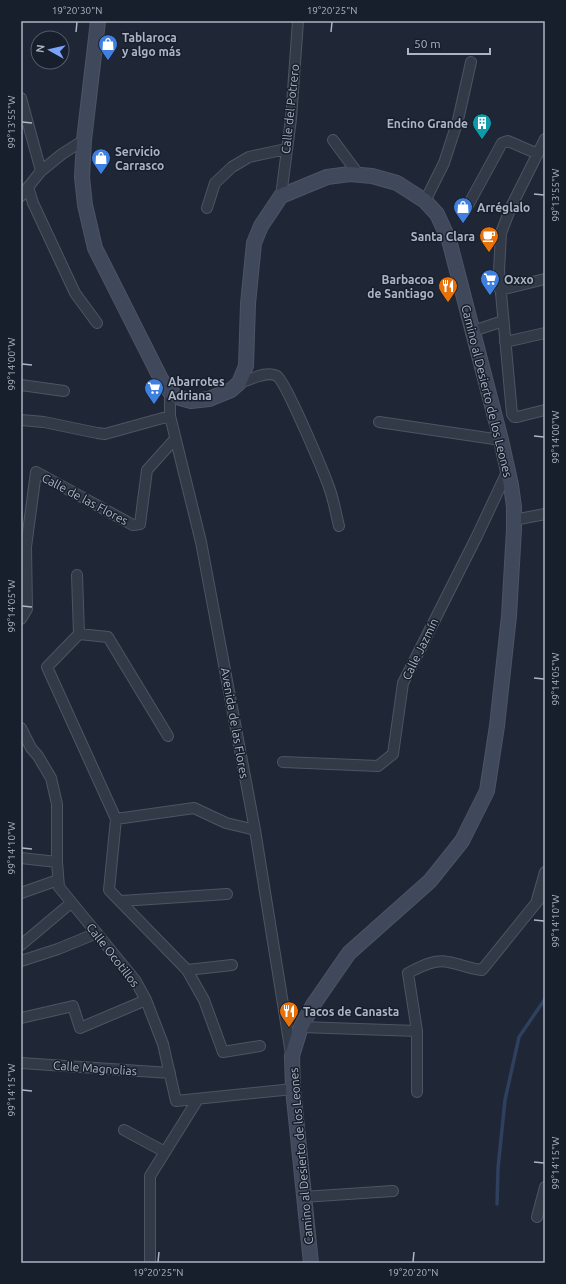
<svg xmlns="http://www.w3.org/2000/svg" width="566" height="1284" font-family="Ubuntu,sans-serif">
  <rect width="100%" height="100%" fill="#1f2737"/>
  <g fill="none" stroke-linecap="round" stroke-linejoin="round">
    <path stroke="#2f3f5e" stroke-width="3.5" d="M497 1204 498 1168 505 1100 519 1037 545 999"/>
    <defs>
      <path id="street" d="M21 98 41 171
        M545 139 511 207 501 233 499 271 512 414 514 417H517L545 410
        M333 140 359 175
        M28 187 33 203 75 293 97 323
        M21 196 41 171 62 154 84 140
        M281 196 291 119 298 21
        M425 201 444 163 458 120 471 62
        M207 208 215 183 232 167 249 157 286 149
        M466 209 502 143 508 141 538 154
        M500 290 545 279
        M473 331 503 321
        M505 342 545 333
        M239 383C250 380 267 370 277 376 286 382 325 475 330 490 334 502 336 514 339 526
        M21 385 64 391
        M170 392V416L201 542 255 830 291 1054
        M21 420 44 422 97 433 105 434 170 416
        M379 422 501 440
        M514 520 545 514
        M77 575 79 634
        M21 619 27 609 26 547 36 472 133 525 140 524 147 470 175 439
        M21 728 31 748 38 756 51 778 57 804V862L59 887 135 980 146 1000 163 1044 176 1101 293 1089
        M168 736 108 637 79 634 47 667 116 819 109 890 187 970 204 1000 223 1052 260 1046
        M283 762 378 766 393 754 403 683 477 536 508 470
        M116 819 194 808 226 823 255 830
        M21 858 57 862
        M21 893 58 880
        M537 900 545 872
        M121 901 227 894
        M21 945 71 903
        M21 961 58 949 97 933
        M187 970 232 965
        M21 1018 73 1006 80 1028 146 1000
        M301 1027 417 1031
        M21 1063 170 1073
        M417 1092V1031L408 973C420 967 434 959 448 962 460 964 470 969 482 970L545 892
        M124 1130 165 1152
        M303 1197 393 1191
        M537 1217 545 1187
        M150 1263V1176L198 1099"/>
      <path id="secondary" d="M98 21 84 140 82 177 85 205 95 248 161 379 170 392 180 398 191 401 209 399 231 390 239 383 246 366 248 304 254 243 261 226 281 196 327 177 350 174 372 176 397 183 425 201 437 214 449 240 501 440 511 485 514 507V529L509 616 497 726 487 791 462 841 430 881 349 953 313 1005 301 1027 292 1056 293 1089 311 1263"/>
    </defs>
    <use href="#street" stroke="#4d5463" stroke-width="12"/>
    <use href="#secondary" stroke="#4d5463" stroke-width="16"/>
    <use href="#street" stroke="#323a48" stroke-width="10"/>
    <use href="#secondary" stroke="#40485b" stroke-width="14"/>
  </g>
  <path fill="none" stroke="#acb4c5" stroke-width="1.5" d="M76 32 77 22M331 32 332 22M22 122 32 123M534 194 544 195M22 364 32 365M534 436 544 437M22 606 32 607M534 678 544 679M22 848 32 849M534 920 544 921M22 1090 32 1091M534 1162 544 1163M158 1262 159 1252M413 1262 414 1252"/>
  <defs>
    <symbol id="shop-pin" viewBox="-11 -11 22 30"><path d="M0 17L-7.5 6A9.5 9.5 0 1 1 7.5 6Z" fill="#3f7fe0" stroke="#181f2c"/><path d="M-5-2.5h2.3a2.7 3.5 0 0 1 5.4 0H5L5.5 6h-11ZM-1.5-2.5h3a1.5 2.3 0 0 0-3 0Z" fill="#fff"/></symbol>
    <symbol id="building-pin" viewBox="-11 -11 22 30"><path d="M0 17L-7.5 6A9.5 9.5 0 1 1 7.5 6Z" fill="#0f9aa8" stroke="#181f2c"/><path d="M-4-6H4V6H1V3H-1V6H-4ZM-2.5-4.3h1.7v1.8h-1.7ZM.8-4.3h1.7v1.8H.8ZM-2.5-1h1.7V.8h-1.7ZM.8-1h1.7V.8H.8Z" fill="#fff"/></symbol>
    <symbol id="cafe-pin" viewBox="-11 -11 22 30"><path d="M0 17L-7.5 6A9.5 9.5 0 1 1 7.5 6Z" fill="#e8710a" stroke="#181f2c"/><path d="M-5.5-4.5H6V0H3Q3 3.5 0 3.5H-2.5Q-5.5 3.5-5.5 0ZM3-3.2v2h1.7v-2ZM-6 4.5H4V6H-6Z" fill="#fff"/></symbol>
    <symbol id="supermarket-pin" viewBox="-11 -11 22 30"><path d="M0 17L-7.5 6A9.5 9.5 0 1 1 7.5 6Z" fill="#3f7fe0" stroke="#181f2c"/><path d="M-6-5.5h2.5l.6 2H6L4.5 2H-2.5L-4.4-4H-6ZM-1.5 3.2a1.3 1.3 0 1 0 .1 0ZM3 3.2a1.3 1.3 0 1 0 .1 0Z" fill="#fff"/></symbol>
    <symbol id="restaurant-pin" viewBox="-11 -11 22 30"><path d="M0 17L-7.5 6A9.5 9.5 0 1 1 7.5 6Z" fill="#e8710a" stroke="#181f2c"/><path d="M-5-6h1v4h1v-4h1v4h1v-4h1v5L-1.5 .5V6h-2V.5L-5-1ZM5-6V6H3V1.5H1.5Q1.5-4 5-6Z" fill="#fff"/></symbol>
  </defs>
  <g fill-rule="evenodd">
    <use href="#shop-pin" x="97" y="33" width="22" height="30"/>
    <use href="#building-pin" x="471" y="112" width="22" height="30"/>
    <use href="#shop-pin" x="90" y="147" width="22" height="30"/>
    <use href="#shop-pin" x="452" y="196" width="22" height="30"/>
    <use href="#cafe-pin" x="478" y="225" width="22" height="30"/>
    <use href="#supermarket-pin" x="479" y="268" width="22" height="30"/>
    <use href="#restaurant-pin" x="437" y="275" width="22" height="30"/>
    <use href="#supermarket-pin" x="143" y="377" width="22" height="30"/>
    <use href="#restaurant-pin" x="278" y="1000" width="22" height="30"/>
  </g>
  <g text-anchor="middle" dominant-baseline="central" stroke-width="3" stroke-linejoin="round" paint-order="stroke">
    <g font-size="12" font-weight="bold" fill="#acb4c5" stroke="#181f2c" text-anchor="start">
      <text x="122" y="37">Tablaroca<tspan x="122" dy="14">y algo más</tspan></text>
      <text x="468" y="123" text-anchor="end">Encino Grande</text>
      <text x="115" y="151">Servicio<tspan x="115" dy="14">Carrasco</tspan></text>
      <text x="477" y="207">Arréglalo</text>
      <text x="475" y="236" text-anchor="end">Santa Clara</text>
      <text x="434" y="279" text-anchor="end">Barbacoa<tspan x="434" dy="14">de Santiago</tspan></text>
      <text x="504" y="279">Oxxo</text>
      <text x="168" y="381">Abarrotes<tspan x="168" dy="14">Adriana</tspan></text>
      <text x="303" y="1011">Tacos de Canasta</text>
    </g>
    <g font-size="12" fill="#acb4c5" stroke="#181f2c">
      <text transform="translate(290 109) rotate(-84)">Calle del Potrero</text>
      <text transform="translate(487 391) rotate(76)">Camino al Desierto de los Leones</text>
      <text transform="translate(85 499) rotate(28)">Calle de las Flores</text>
      <text transform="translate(420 649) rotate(-64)">Calle Jazmín</text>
      <text transform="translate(235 723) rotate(80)">Avenida de las Flores</text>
      <text transform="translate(113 955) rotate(52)">Calle Ocotillos</text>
      <text transform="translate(95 1068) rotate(4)">Calle Magnolias</text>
      <text transform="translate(301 1156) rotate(-95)">Camino al Desierto de los Leones</text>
    </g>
  </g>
  <rect width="566" height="1284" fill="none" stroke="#181f2c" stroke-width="44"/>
  <g transform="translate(50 50) rotate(278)"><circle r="19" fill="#181f2c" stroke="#535b69"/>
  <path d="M0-3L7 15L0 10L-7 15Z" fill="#7aa3fc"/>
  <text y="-6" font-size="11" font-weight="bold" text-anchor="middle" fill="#acb4c5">N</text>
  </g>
  <path d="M408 48v6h82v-6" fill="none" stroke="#acb4c5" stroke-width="2"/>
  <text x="414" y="48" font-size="12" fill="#acb4c5" stroke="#181f2c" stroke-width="3" paint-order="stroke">50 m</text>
  <rect x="22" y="22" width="522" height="1240" fill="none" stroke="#acb4c5" stroke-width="1.5"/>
  <g font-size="10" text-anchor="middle" fill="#acb4c5">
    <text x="77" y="14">19°20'30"N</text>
    <text x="332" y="14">19°20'25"N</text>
    <text transform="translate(11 122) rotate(-90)" y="4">99°13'55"W</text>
    <text transform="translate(555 195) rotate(-90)" y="4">99°13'55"W</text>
    <text transform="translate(11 364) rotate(-90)" y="4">99°14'00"W</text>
    <text transform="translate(555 437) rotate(-90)" y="4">99°14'00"W</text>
    <text transform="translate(11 606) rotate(-90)" y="4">99°14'05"W</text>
    <text transform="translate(555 679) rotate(-90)" y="4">99°14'05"W</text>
    <text transform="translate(11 848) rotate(-90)" y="4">99°14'10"W</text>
    <text transform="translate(555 921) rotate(-90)" y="4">99°14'10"W</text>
    <text transform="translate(11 1090) rotate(-90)" y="4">99°14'15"W</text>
    <text transform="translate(555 1163) rotate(-90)" y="4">99°14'15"W</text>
    <text x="158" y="1276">19°20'25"N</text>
    <text x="413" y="1276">19°20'20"N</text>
  </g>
</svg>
